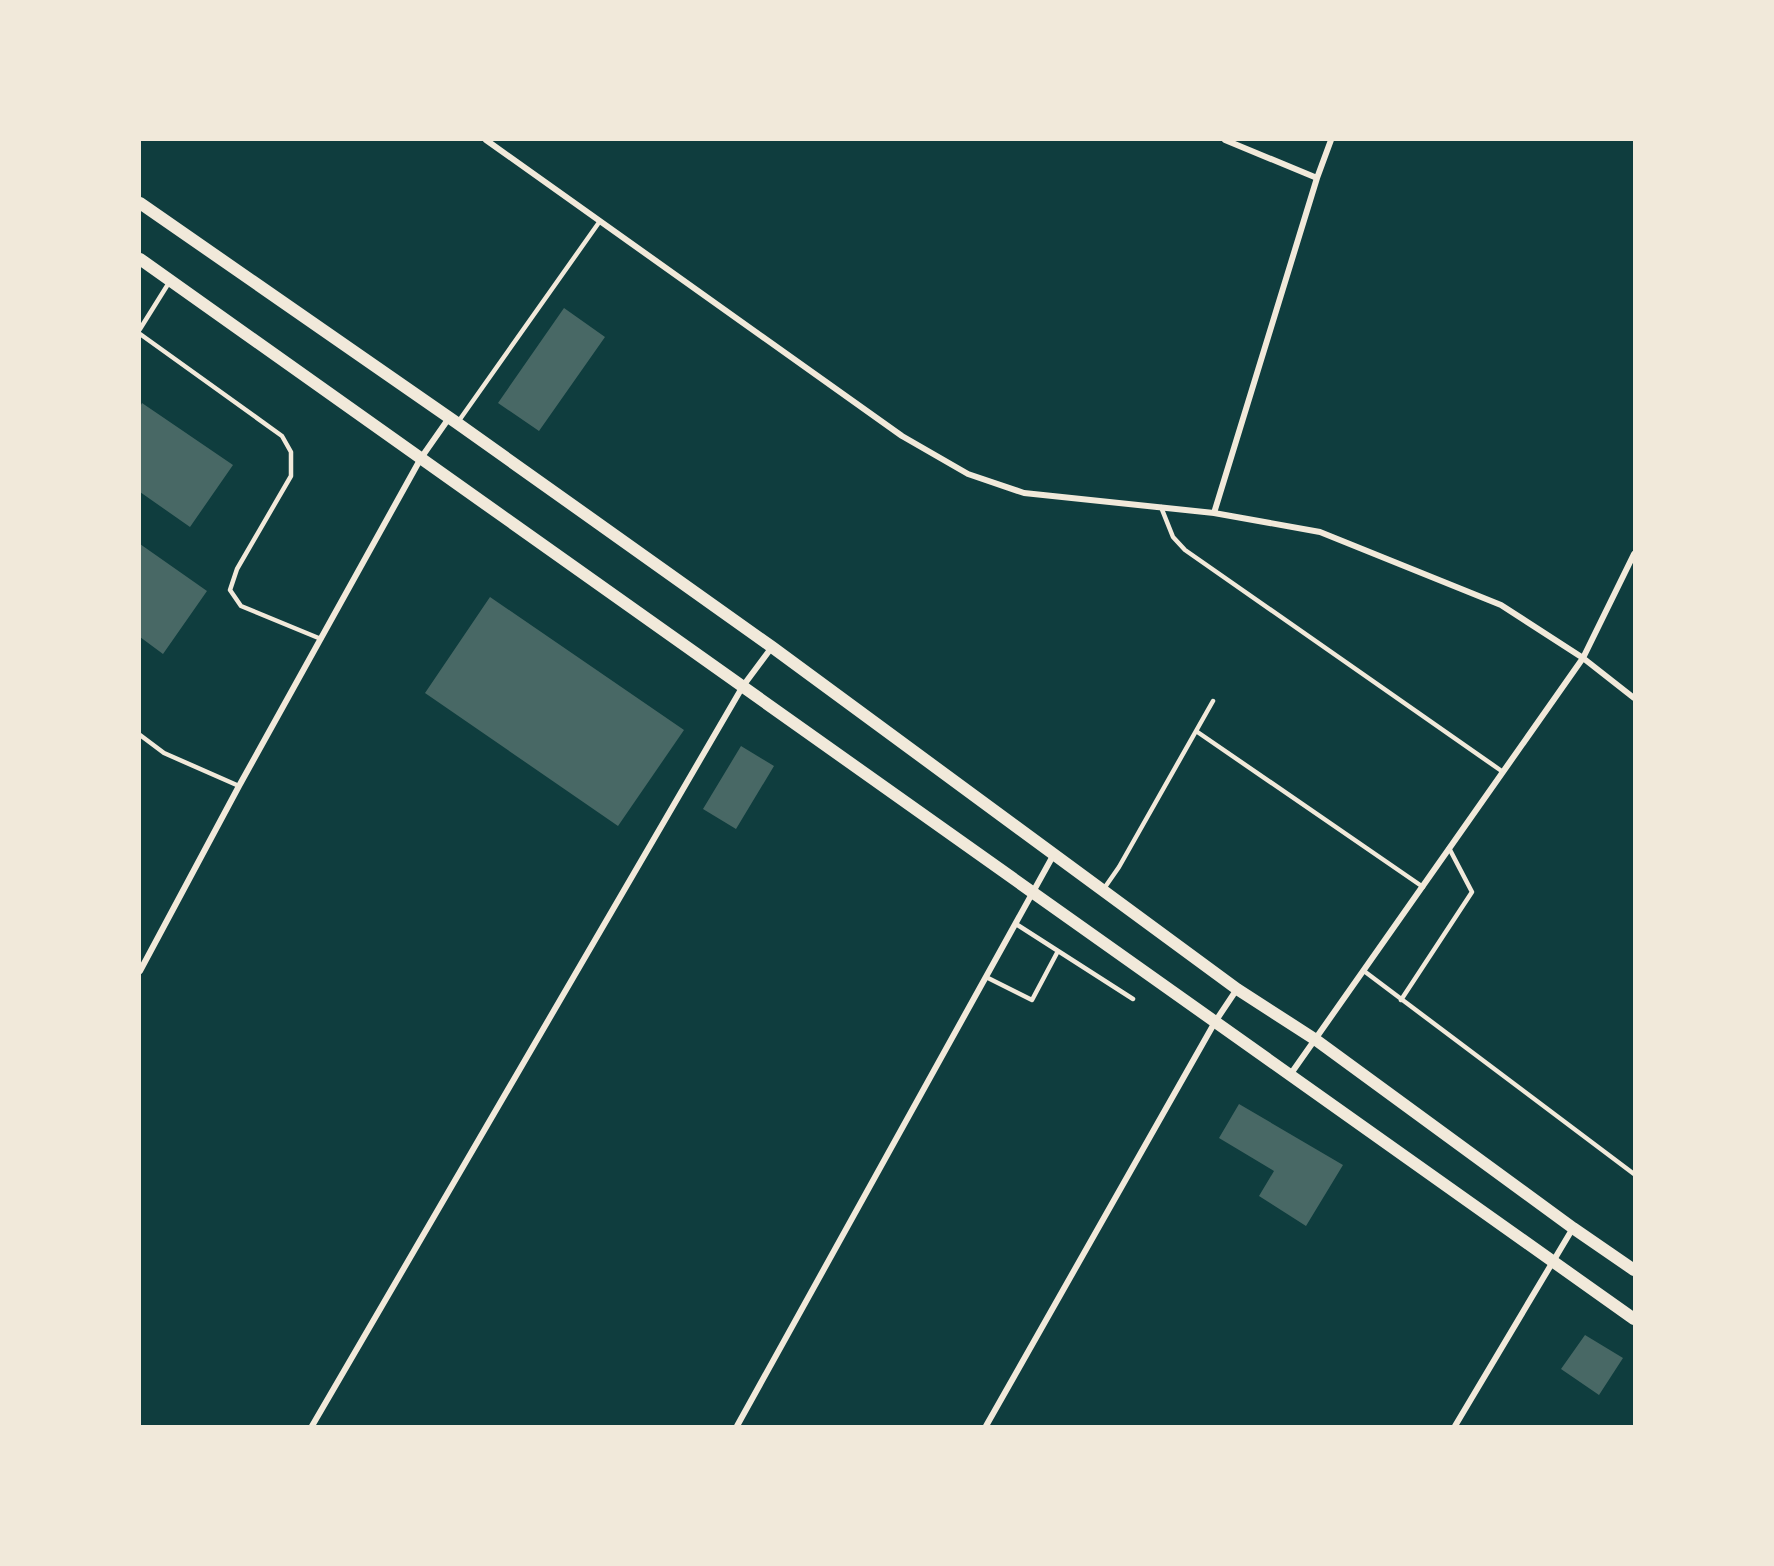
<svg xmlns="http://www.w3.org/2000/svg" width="1774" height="1566" font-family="'Golos Text',sans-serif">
  <rect width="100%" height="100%" fill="#0f3d3e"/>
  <path fill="#486865" d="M564 308 605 337 539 431 498 403Z
    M142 403 233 465 190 527 140 492V407Z
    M140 544 207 591 163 654 140 637Z
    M490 597 684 730 618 826 425 693Z
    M741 746 774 766 736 829 703 809Z
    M1239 1104 1343 1165 1306 1226 1259 1196 1274 1171 1219 1138Z
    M1585 1335 1623 1358 1599 1395 1561 1369Z"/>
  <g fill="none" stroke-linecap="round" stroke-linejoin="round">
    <path stroke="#f1e9da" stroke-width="4.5" d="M140 329 170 281
      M140 334 282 436 291 452V476L237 569 230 590 241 606 321 639
      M458 422 600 221
      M1161 507 1173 537 1185 550 1503 772
      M1196 731 1423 887
      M140 735 164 753 239 786
      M1103 890 1119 867 1213 701
      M1016 924 1133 999
      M1364 971 1634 1174
      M986 977 1032 1000 1058 951
      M1401 1000 1472 892 1449 848"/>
    <path stroke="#f1e9da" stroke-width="6" d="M486 140 902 436 968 474 1024 493 1214 513 1320 532 1501 605 1583 658 1634 698
      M1225 140 1317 178
      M1214 513 1317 178 1331 140
      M140 971 239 786 421 458 449 418
      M1290 1075 1583 658 1634 554
      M312 1426 743 686 772 647
      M737 1426 1054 854
      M986 1426 1215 1022 1237 989
      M1455 1426 1573 1228"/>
    <path stroke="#f1e9da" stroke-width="12" d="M140 203 457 423 772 647 1237 989 1316 1040 1573 1228 1634 1270
      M140 259 1634 1319"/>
  </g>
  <rect width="1774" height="1566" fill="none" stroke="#f1e9da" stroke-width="282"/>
</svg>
